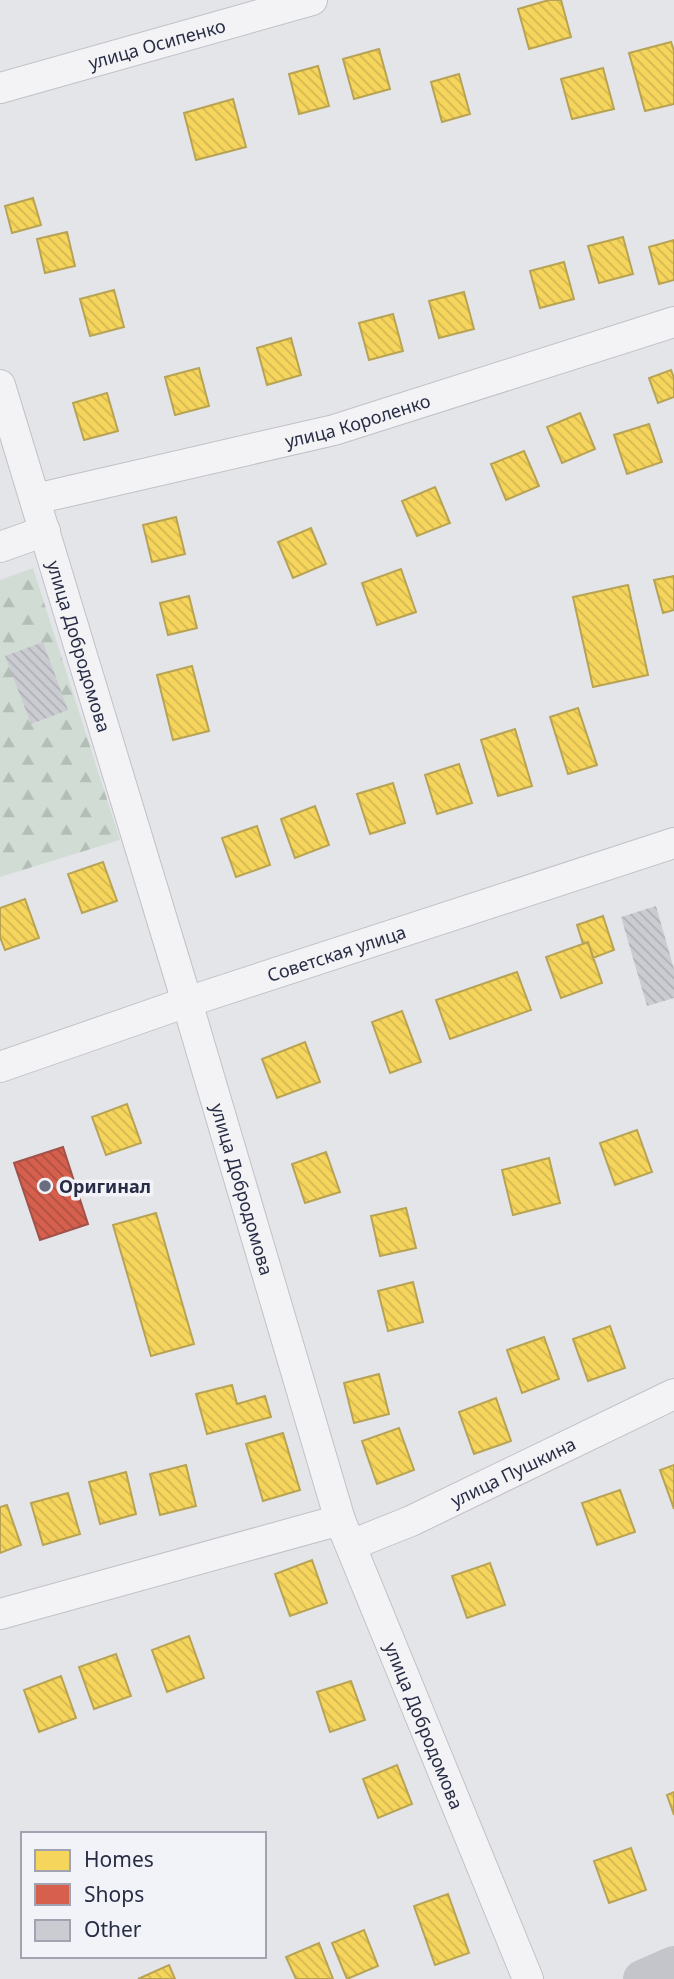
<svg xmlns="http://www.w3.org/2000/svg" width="674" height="1979" font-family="'Noto Sans',sans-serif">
  <defs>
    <pattern id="forest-firs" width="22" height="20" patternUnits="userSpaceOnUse" patternTransform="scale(1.75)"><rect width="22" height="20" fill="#d1ddd4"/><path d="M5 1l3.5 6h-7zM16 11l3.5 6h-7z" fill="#b3beb7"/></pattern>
    <pattern id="homes-back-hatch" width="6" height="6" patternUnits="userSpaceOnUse" patternTransform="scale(1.75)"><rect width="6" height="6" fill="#f6d55c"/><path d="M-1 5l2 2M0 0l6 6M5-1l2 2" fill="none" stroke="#d3b751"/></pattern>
    <pattern id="shops-back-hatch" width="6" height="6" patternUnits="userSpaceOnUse" patternTransform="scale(1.75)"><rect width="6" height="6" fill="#d6604d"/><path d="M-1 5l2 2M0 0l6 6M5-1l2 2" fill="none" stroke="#ae5042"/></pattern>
    <pattern id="building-back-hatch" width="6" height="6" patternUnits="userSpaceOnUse" patternTransform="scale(1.75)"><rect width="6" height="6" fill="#cbccd1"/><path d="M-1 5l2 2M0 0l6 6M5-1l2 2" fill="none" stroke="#aeb0b5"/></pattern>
  </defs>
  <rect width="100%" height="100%" fill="#e3e5e9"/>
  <path fill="url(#forest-firs)" d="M33 568 120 840 0 877V580Z"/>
  <path fill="url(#homes-back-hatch)" stroke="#b8a355" stroke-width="2" d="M549 0H561L571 37 529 49 518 9Z
    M671 42 674 51V104L645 111 629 53Z
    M379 49 390 89 354 99 343 59Z
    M318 66 329 106 299 114 289 74Z
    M603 68 614 109 572 119 561 79Z
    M459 74 470 114 442 122 431 82Z
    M233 99 246 147 196 160 184 113Z
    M33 198 41 225 12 233 5 206Z
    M67 232 75 266 45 273 37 239Z
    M623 237 633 274 599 283 588 246Z
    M674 240V280L659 284 649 247Z
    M564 262 574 299 540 308 530 271Z
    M114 290 124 327 90 336 80 299Z
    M464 292 474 329 439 338 429 301Z
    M393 314 403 351 369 360 359 323Z
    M291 338 301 375 267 385 257 348Z
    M199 368 209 406 175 415 165 377Z
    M671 370 674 378V397L658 403 649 378Z
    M107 393 118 431 84 440 73 403Z
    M580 413 595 449 562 463 547 427Z
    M649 424 662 462 627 474 614 435Z
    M524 451 539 486 506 500 491 464Z
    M435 487 450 523 417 536 402 501Z
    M176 517 185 554 152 562 143 525Z
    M311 528 326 564 293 578 278 542Z
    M401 569 416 612 377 625 362 583Z
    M674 576V610L663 613 654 580Z
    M628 585 648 675 593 687 573 597Z
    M189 596 197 628 168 635 160 603Z
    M192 666 209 731 173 740 157 675Z
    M578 708 597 765 568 774 550 717Z
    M515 729 532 786 498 796 481 740Z
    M459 764 472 803 437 814 425 775Z
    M393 783 405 823 370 834 357 794Z
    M315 806 329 845 295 858 281 819Z
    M257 826 270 865 236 877 222 838Z
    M103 862 117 901 82 913 68 874Z
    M25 899 39 938 5 950 0 937V908Z
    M603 916 614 950 593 958 588 942 583 944 577 925Z
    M588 942 602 983 561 998 546 957Z
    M517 972 531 1010 450 1039 436 1000Z
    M402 1011 421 1062 390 1073 372 1022Z
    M305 1042 320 1082 277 1098 262 1059Z
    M127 1104 141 1143 106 1155 92 1117Z
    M637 1130 652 1172 615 1185 600 1143Z
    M326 1152 340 1192 305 1203 292 1164Z
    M549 1158 560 1203 513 1215 502 1170Z
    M406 1208 416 1248 380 1256 371 1216Z
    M156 1213 194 1344 151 1356 113 1225Z
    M413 1282 423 1322 388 1331 378 1291Z
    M610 1326 625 1368 588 1381 573 1339Z
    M544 1337 559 1379 522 1393 507 1350Z
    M379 1374 389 1414 354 1423 344 1383Z
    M232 1385 237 1404 265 1396 271 1417 207 1434 196 1394Z
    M496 1398 511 1441 474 1454 459 1412Z
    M399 1428 414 1470 377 1484 362 1441Z
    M283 1433 300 1490 263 1501 246 1444Z
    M186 1465 196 1506 160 1515 150 1474Z
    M674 1465V1509L660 1470Z
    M126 1472 136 1514 100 1524 89 1482Z
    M620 1490 635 1532 597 1545 582 1503Z
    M68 1493 80 1534 43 1545 31 1503Z
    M7 1505 21 1545 0 1553V1507Z
    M312 1560 327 1603 290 1616 275 1574Z
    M490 1563 505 1605 467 1618 452 1576Z
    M189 1636 204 1678 167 1692 152 1650Z
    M116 1654 131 1696 94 1709 79 1667Z
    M61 1676 76 1718 39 1732 24 1690Z
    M351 1681 365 1720 330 1732 317 1692Z
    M397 1765 412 1804 378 1818 363 1779Z
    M674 1792V1815L667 1795Z
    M631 1848 646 1890 609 1903 594 1861Z
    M448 1894 469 1953 435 1965 414 1906Z
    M364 1930 378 1966 347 1979 332 1943Z
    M319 1943 333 1979H296L286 1957Z
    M169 1965 175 1979H138Z"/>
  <path fill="url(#shops-back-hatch)" stroke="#a2514b" stroke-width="2" d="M63 1147 88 1224 40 1240 14 1163Z"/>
  <path fill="url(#building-back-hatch)" d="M43 642 68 710 31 724 5 656Z
    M656 906 674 969V998L647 1006 621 917Z"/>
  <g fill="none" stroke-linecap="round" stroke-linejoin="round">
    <defs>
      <g id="street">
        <path id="s1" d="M0 88 312 0"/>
        <path id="s2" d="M0 385 187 1002 340 1520 528 1979"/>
        <path id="s3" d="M35 499 334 430 674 322"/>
        <path d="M0 547 45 531"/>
        <path id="s4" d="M0 1067 187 1002 674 843"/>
        <path id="s5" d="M351 1545 411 1521 674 1394"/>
        <path d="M0 1614 340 1520"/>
      </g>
    </defs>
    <use href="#street" stroke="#c0c2c7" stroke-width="32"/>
    <use href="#street" stroke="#f3f3f6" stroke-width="30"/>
    <path stroke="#c4c5ca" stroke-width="38" d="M642 1979 674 1965"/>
  </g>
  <circle fill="#696d7e" stroke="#f1f3f8" stroke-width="2.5" cx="45" cy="1186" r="7"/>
  <g text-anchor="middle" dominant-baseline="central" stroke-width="7" stroke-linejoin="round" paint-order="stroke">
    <g font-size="18" fill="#282d45" stroke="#f1f3f8">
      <text stroke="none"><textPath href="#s1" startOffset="163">улица Осипенко</textPath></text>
      <text stroke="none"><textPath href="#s3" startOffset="332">улица Короленко</textPath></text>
      <text stroke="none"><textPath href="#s2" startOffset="273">улица Добродомова</textPath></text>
      <text stroke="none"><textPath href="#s4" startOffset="355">Советская улица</textPath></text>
      <text stroke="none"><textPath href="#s2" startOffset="840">улица Добродомова</textPath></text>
      <text stroke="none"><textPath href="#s5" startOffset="178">улица Пушкина</textPath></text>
      <text stroke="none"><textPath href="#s2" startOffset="1407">улица Добродомова</textPath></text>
    </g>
    <g font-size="18" font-weight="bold" fill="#282d45" stroke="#f1f3f8" text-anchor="start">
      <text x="59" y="1186">Оригинал</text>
    </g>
  </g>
  <rect x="21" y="1832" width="245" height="126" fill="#f1f3f8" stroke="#a1a4b0" stroke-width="2"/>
  <rect x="35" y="1850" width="35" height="21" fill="#f6d55c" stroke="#a1a4b0" stroke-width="2"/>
  <text x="84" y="1867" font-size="21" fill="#282d45">Homes</text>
  <rect x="35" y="1884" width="35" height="21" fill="#d6604d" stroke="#a1a4b0" stroke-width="2"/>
  <text x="84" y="1902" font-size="21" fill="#282d45">Shops</text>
  <rect x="35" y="1920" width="35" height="21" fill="#cbccd1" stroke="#a1a4b0" stroke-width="2"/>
  <text x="84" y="1937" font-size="21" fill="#282d45">Other</text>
</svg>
